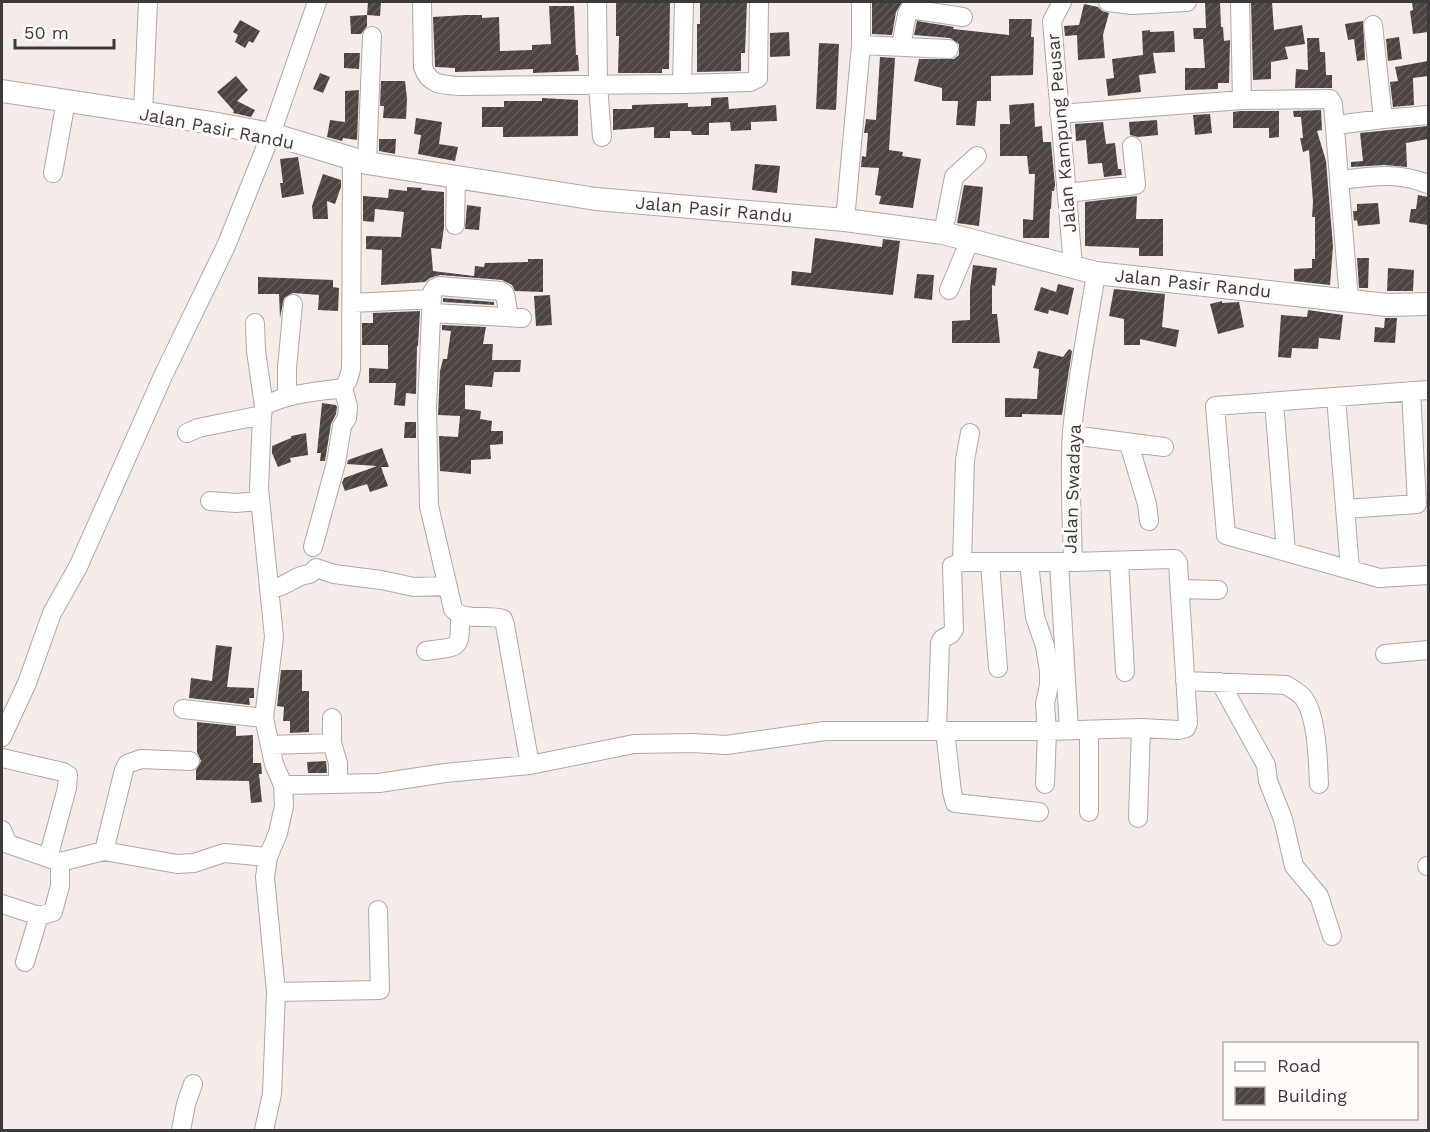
<svg xmlns="http://www.w3.org/2000/svg" width="1430" height="1132" font-family="'Work Sans',sans-serif">
  <defs>
    <pattern id="building-hatch" width="6" height="6" patternUnits="userSpaceOnUse" patternTransform="scale(1.5)"><rect width="6" height="6" fill="#4b4441"/><path d="M-1 1l2-2M0 6l6-6M5 7l2-2" fill="none" stroke="#635e5b"/></pattern>
  </defs>
  <rect width="100%" height="100%" fill="#f5ece9"/>
  <path fill="url(#building-hatch)" d="M368 2H381L380 16 367 15Z
    M616 2H670L669 69H662V73H618L619 36H616Z
    M700 2H747L745 53H741V71L697 72V24H700Z
    M872 2H902L896 12 892 35 872 34Z
    M1205 2H1220L1221 27H1223L1224 41 1230 40 1229 83H1218V89L1185 90V68H1205L1203 39H1194L1193 28H1206Z
    M1251 2H1272L1274 30 1302 25 1305 44 1285 47 1288 59 1271 62V79L1253 80Z
    M1412 2H1428V32L1413 34 1410 11 1413 10Z
    M1084 4 1098 7 1102 11 1109 13 1103 35 1105 58 1078 60 1077 35 1065 36 1064 26 1079 25Z
    M549 6H574L576 55H578L579 71 533 73V69L455 72V68L435 67 433 17 466 15H482V18L499 17 500 51 532 50V45L551 44Z
    M367 15V26L361 34H351L350 16Z
    M1009 19H1032L1031 37H1034L1033 75 991 76V101H977L975 126 956 125 958 101H942V88L914 81 919 59H954L959 55V44L950 38 914 35 917 21 954 27 953 29 1009 35Z
    M240 20 260 31 253 43 249 41 245 48 235 42 238 35 233 32Z
    M1363 21 1365 60 1357 61 1354 39 1348 40 1345 24Z
    M1150 30V32L1174 31 1175 52 1153 53 1156 73 1139 75 1141 92 1108 96 1106 79 1114 78 1112 59 1143 55 1142 31Z
    M789 32 790 56 770 57V33Z
    M1399 37 1402 59 1388 61 1386 39Z
    M1307 38H1319L1320 52H1325L1326 75H1332V88H1295L1296 69 1308 70Z
    M819 43 839 44 836 110 816 109Z
    M344 53H360L359 69 344 68Z
    M880 57 895 58 889 150 903 152 902 156 921 159 913 208 879 204 881 196 875 195 879 168 861 167 862 156 866 157 868 133H864L866 119 876 120Z
    M1428 61V76L1413 78 1414 105 1393 107 1390 82 1398 81 1395 67Z
    M320 73 330 77 323 93 313 89Z
    M236 76 248 90 237 101 255 110 251 117 233 113 234 111 217 92Z
    M381 81H405L407 99 406 119 383 118 384 106H380Z
    M359 90 357 140 343 138 342 141 327 137 330 120 345 122V91Z
    M728 97 729 109 776 105 777 121 751 122V130L731 131 730 122 709 123V135H692L691 131H670V138H654V127L613 130V109H632V105L688 103V107L711 106V98Z
    M542 98 578 100V136L503 137V127H482V107H504V101H542Z
    M1034 103 1035 127 1042 126 1043 142H1051L1055 185 1054 191H1052L1051 209H1050L1049 238H1023V219L1033 220 1035 174H1029L1027 156H1000V124H1010L1009 105Z
    M1321 110 1322 130 1317 131 1326 161 1333 246 1330 285 1294 281V269L1312 268V259H1315V217H1312L1313 202 1309 150 1303 152 1300 138H1303L1301 117H1294L1293 111Z
    M1240 111H1279V137L1269 138V128H1233V112Z
    M1210 114 1212 133 1195 135 1193 115Z
    M416 118 442 122 439 144 458 147 455 161 418 154 421 135 414 134Z
    M1157 120 1158 135 1138 137 1130 135 1129 122Z
    M1103 122 1106 144 1115 143 1118 169H1121L1122 175 1104 177 1102 163 1088 164 1086 140 1076 141 1075 124Z
    M1428 126V139L1406 143 1407 167 1385 165 1351 167V162L1363 161 1360 133Z
    M379 139H396L395 154 379 151Z
    M298 157 304 194 282 198 280 183H283L280 159Z
    M755 164 780 166 777 193 752 190Z
    M323 174 341 180V187L335 204 327 201 328 219H313L312 206Z
    M964 185 983 187 979 226 957 223Z
    M407 187 422 188 421 190 444 192V227L441 249 431 248 433 271 474 276 475 266 484 267 485 263 528 262V259H543V292L515 291 512 285 502 280 440 275 430 278 425 282 381 285 382 250 366 249V236L401 237 404 212 375 209 374 222 363 221V196L388 198 389 189 407 191Z
    M1418 195 1428 197V225L1409 222 1411 209H1416Z
    M1137 196 1136 219H1163V256H1139V248L1085 246V202Z
    M1378 203 1380 224 1358 226 1357 220 1354 221 1353 211H1357V204Z
    M467 205 481 207 479 230 465 229Z
    M815 238 882 247 883 239 900 241 893 295 791 285 792 271 811 273Z
    M1357 258H1369L1368 288H1359Z
    M973 265 997 268 995 286 992 285V314H997L1000 343H952V321L970 320V289Z
    M1388 268 1414 270 1413 291H1387Z
    M917 274 934 275 932 300 914 298Z
    M258 277 333 280V287L339 288 338 311 318 310 319 295 293 293 284 298 280 318 279 294H258Z
    M1058 284 1074 288 1068 315 1049 310 1048 314 1034 310 1041 287 1056 292Z
    M1114 289 1165 294 1162 327 1179 330 1176 347 1140 339V345H1124V319L1109 316Z
    M550 295 552 325 536 326 534 296Z
    M443 298 494 302V305L443 302Z
    M1222 301V303L1239 302 1244 327 1218 334 1210 304Z
    M1308 310 1343 315 1340 340 1319 338 1318 349 1292 348 1291 358 1278 357 1281 315 1307 317Z
    M420 311 418 346H417L416 394 406 393 405 406 394 405 396 383H369V368L388 369V345H362V323H373V313Z
    M1385 318H1397L1395 343 1374 342 1375 327 1384 328Z
    M442 325 486 327 483 344H493L492 360H521L520 372H494L492 387 465 385V409L481 411 480 419 492 421 491 431H503V444L490 445 491 459 471 460V474L440 471 439 436 458 437 460 416 438 415 440 371 443 359H447L451 331 442 330Z
    M1069 349 1072 351 1062 415 1022 414V417H1005V398L1037 399 1039 369 1033 368 1038 351 1063 357Z
    M322 403 336 405 337 407 336 414 331 424 325 461H320L321 453H317Z
    M405 422H416V438H404Z
    M306 433 308 455 290 458 291 462 278 467 272 453V446L291 438V436Z
    M382 448 389 467H381L388 486 370 492 367 484 345 491 342 483 344 478 377 466 347 464 348 460Z
    M216 645 232 647 227 687 254 688V698H249L250 705 189 698 191 678 212 681Z
    M281 670H302V691H309V732L290 733V721H283L284 707 277 706Z
    M197 722 236 726V736L253 735V763H261L262 774H259L262 802 251 803 249 781 196 780V770L201 761 197 752Z
    M326 761 327 773H308L307 762Z"/>
  <g fill="none" stroke-linecap="round" stroke-linejoin="round">
    <defs>
      <path id="minor" d="M422 2 423 67C429 85 442 85 460 86L682 84 684 2
        M597 2 598 85 602 137
        M1062 2 1052 21 1073 266
        M1108 2 1132 5 1187 2
        M1240 2 1242 100
        M1373 25 1383 119 1428 115
        M861 45 949 49
        M901 46 907 14 910 9 963 17
        M682 84 750 82 758 78 759 2
        M143 113 148 2
        M1059 114 1242 100 1330 99 1333 104 1349 300
        M1336 125 1383 119
        M367 163 372 36
        M53 173 66 101
        M1341 180C1374 176 1397 172 1428 184
        M1067 193 1136 185 1132 146
        M845 220 861 45V2
        M455 225 456 177
        M943 233 954 177 977 156
        M949 290 970 240
        M352 303 432 299
        M432 313 522 318
        M509 317 505 294 501 291 439 286 435 288 432 293 427 407 429 506 453 609C463 622 488 614 503 619L505 625 530 765
        M255 323 256 351 264 406
        M1428 390 1215 406 1226 535 1379 578 1428 575
        M287 396V368L293 304
        M1336 397 1350 569
        M1274 402 1286 552
        M187 433 198 428 262 415
        M1072 435 1164 447
        M1129 444 1147 504 1149 521
        M210 501 236 503 259 501
        M1345 509 1417 504 1411 391
        M313 547 336 463 342 426 347 418 348 406 343 388
        M962 562 965 460 970 433
        M1059 562 1069 730
        M1119 562 1125 672
        M990 563 998 668
        M1029 563 1035 617 1045 646 1049 671V685L1045 704 1047 731 1045 784
        M269 589C289 587 293 575 310 574L316 568 334 574 381 580 414 587 448 586
        M1180 589 1218 590
        M426 651C460 646 460 651 460 616
        M1385 654 1428 650
        M1185 681 1286 685C1292 689 1301 693 1305 700 1317 719 1318 761 1319 784
        M1220 682 1266 765 1268 781 1283 819 1294 866 1319 896 1332 936
        M183 709 264 718
        M332 718V743L338 763V783
        M937 730 940 643 942 639 951 634 954 629 952 566 962 562H1073C1072 519 1069 475 1072 432 1077 378 1088 326 1096 273
        M945 731 952 792 955 803 1039 812
        M2 737 27 683 52 613 78 567 163 376 226 246 271 134 317 2
        M270 745 332 743
        M2 758 63 772 68 775 67 788 48 858
        M283 785 379 783 445 773 530 765 634 744 693 743 726 745 825 731H1047L1141 728 1179 730 1186 728 1188 723 1178 563 1175 559H1170L1073 562
        M1089 812V730
        M1138 818 1141 728
        M2 830 8 844 60 862V886L53 912 39 916 25 962
        M104 851 124 770 127 764 141 759 190 761
        M60 862 104 851 177 864 194 863 224 853 268 857
        M1427 866H1428
        M2 904 39 916
        M276 992 380 990 378 910
        M181 1130 186 1104 193 1084
        M264 1130 272 1094 276 992 265 877 268 857 278 833 284 806 283 785 274 764 264 718 274 637 259 488 262 415 264 406C288 393 316 392 343 388L348 380 351 369 352 159"/>
      <path id="major" d="M2 91 212 123 271 134 367 163 596 199 845 220 943 233 1096 273 1387 305 1428 304"/>
    </defs>
    <use href="#minor" stroke="#b0a7a4" stroke-width="20"/>
    <use href="#major" stroke="#b0a7a4" stroke-width="24"/>
    <use href="#minor" stroke="#fff" stroke-width="18"/>
    <use href="#major" stroke="#fff" stroke-width="22"/>
  </g>
  <g text-anchor="middle" dominant-baseline="central" stroke-width="6" stroke-linejoin="round" paint-order="stroke">
    <g font-size="18" fill="#3e3a39" stroke="#fefbf9">
      <text transform="translate(217 128) rotate(11)">Jalan Pasir Randu</text>
      <text transform="translate(1061 133) rotate(-95)">Jalan Kampung Peusar</text>
      <text transform="translate(714 209) rotate(5)">Jalan Pasir Randu</text>
      <text transform="translate(1193 283) rotate(6)">Jalan Pasir Randu</text>
      <text transform="translate(1072 489) rotate(-88)">Jalan Swadaya</text>
    </g>
  </g>
  <rect width="1430" height="1132" fill="none" stroke="#3e3a39" stroke-width="6"/>
  <rect x="1223" y="1042" width="195" height="78" fill="#fefbf9" stroke="#b1aeac" stroke-width="1.5"/>
  <rect x="1235" y="1062" width="30" height="9" fill="#ffffff" stroke="#b1aeac" stroke-width="1.5"/>
  <text x="1277" y="1072" font-size="18" fill="#3e3a39">Road</text>
  <rect x="1235" y="1087" width="30" height="18" fill="url(#building-hatch)" stroke="#b1aeac" stroke-width="1.5"/>
  <text x="1277" y="1102" font-size="18" fill="#3e3a39">Building</text>
  <path d="M15 39v9h99v-9" fill="none" stroke="#3e3a39" stroke-width="3"/>
  <text x="24" y="39" font-size="18" fill="#3e3a39" stroke="#fefbf9" stroke-width="4.5" paint-order="stroke">50 m</text>
</svg>
